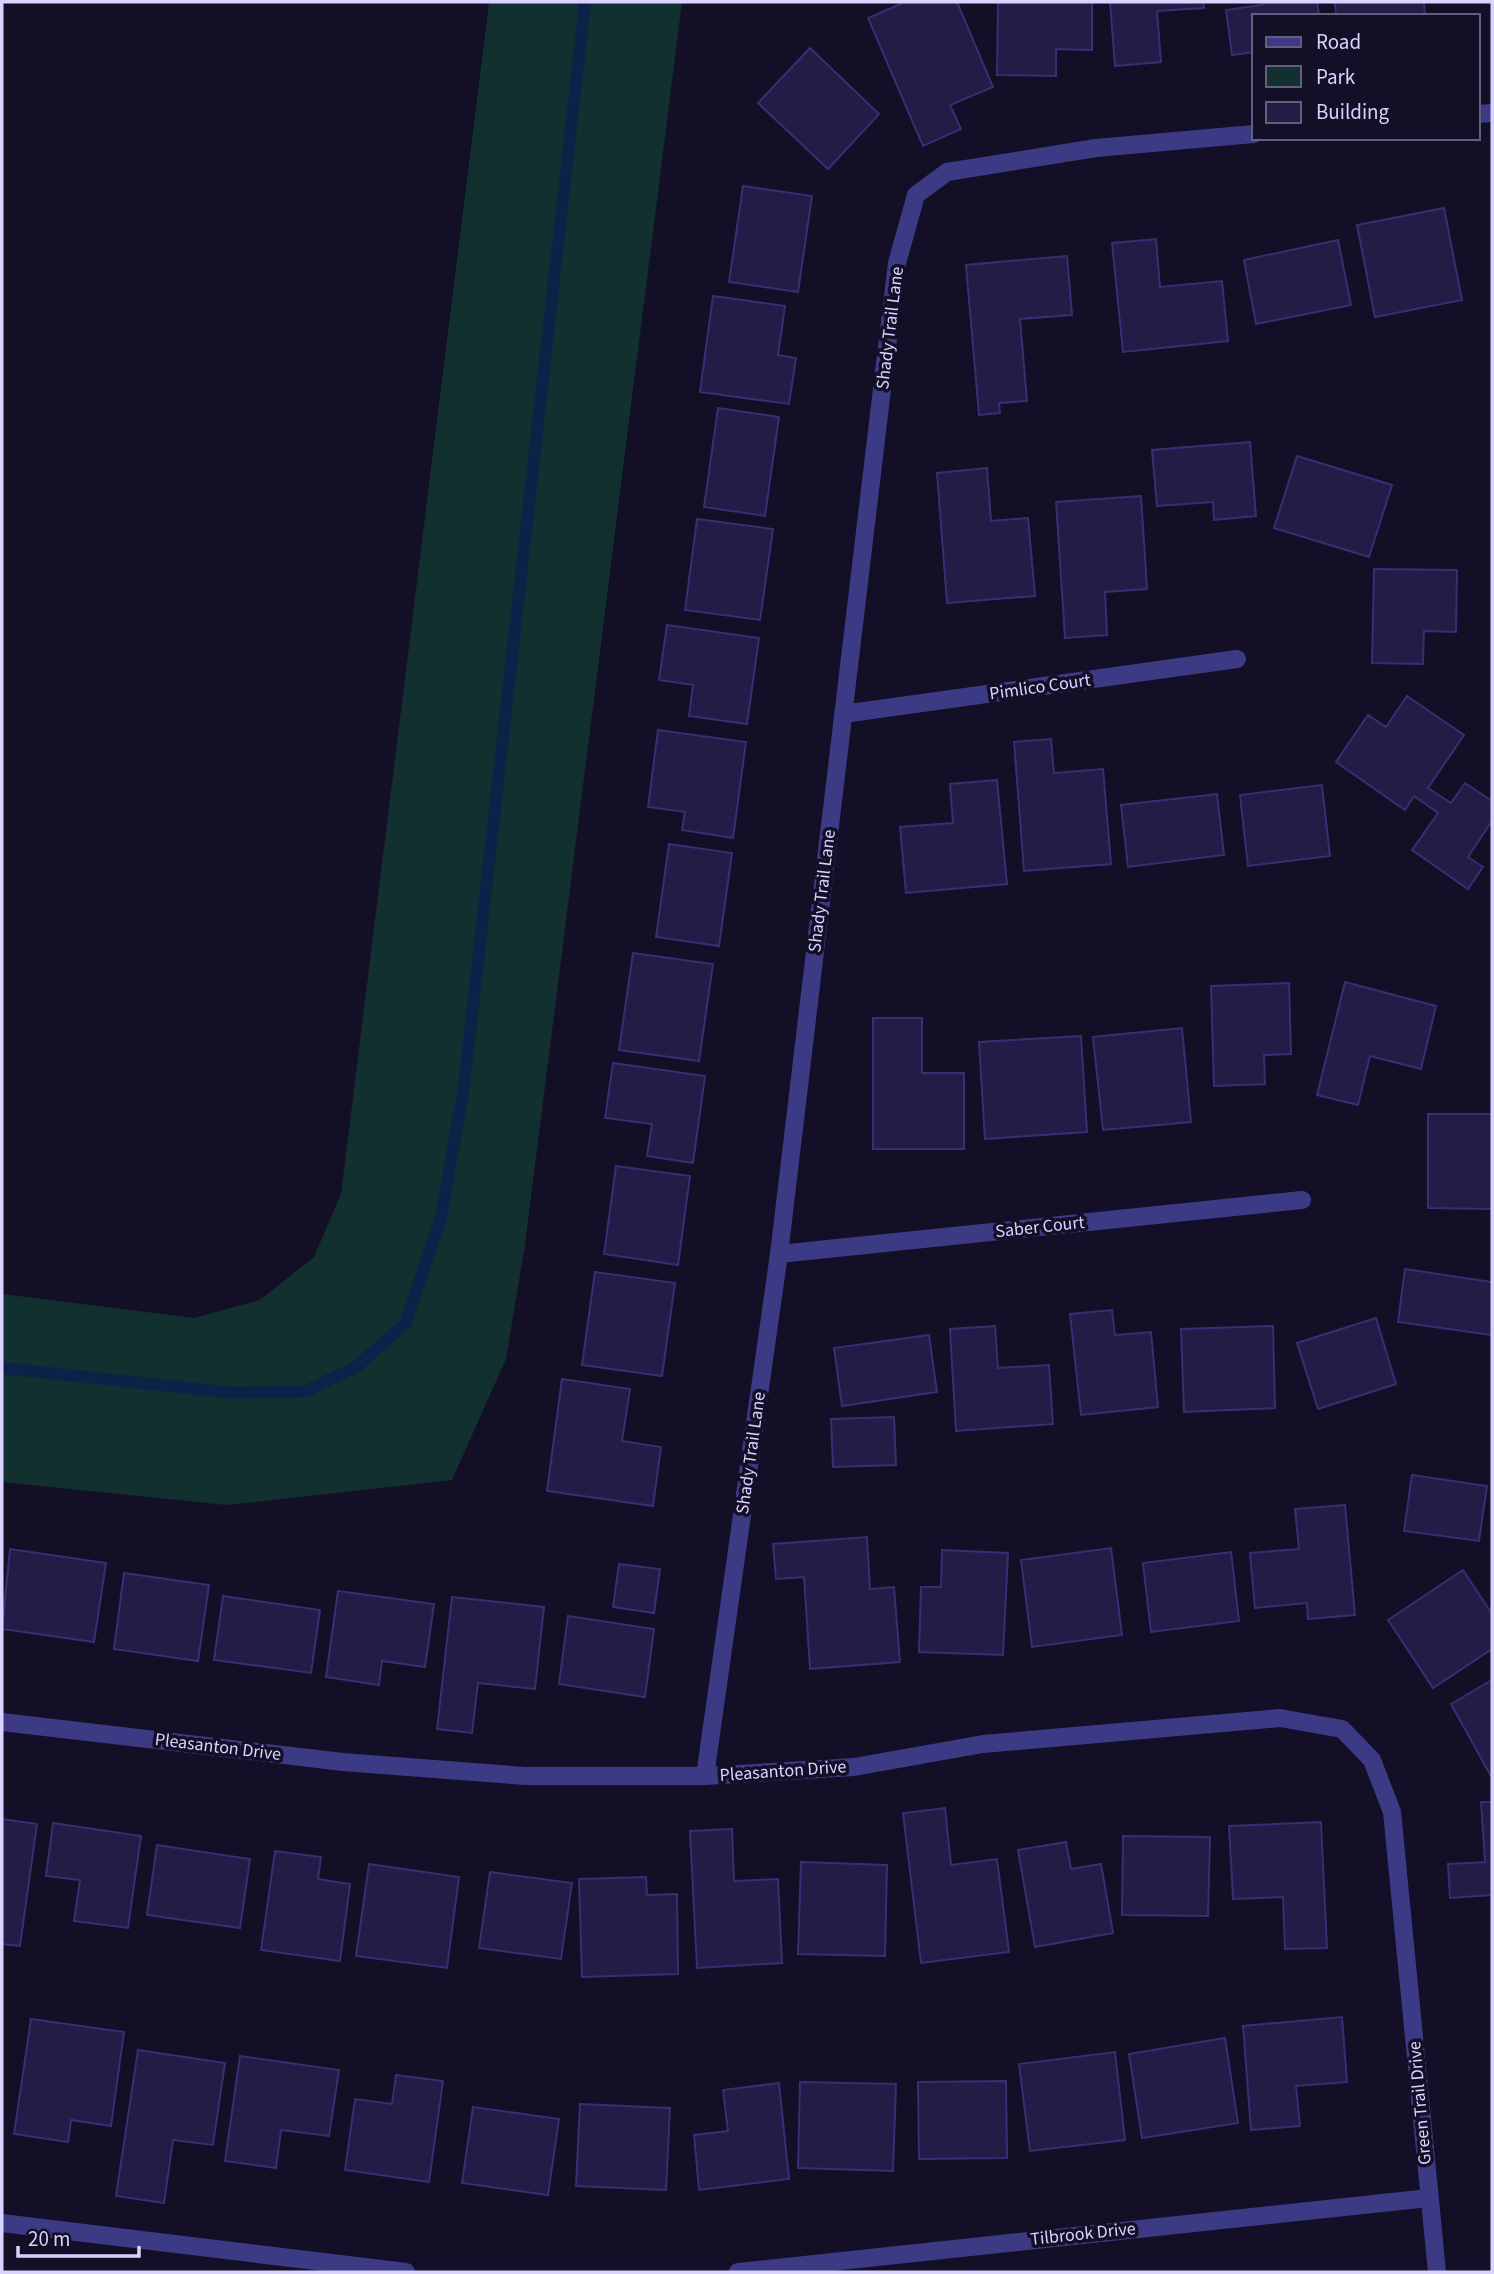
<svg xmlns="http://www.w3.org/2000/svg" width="1494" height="2274" font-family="'Source Sans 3',sans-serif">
  <rect width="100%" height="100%" fill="#130f26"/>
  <path fill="#12302f" d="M489 2H682L525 1245 506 1359 452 1480 226 1505 2 1482V1294L194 1318 260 1300 314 1257 341 1194Z"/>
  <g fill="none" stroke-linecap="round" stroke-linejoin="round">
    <path stroke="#0c2248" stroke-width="12" d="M2 1368 235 1393 306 1391 356 1367 405 1324 441 1218 464 1086 585 2"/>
  </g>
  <path fill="#241b47" stroke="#3b2d73" stroke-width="2" d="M905 2H957L993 87 950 105 961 129 923 146 868 18Z
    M998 2H1092V50L1056 49V76L997 75Z
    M1110 2H1203L1204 8 1157 11 1161 62 1115 66Z
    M1262 2H1317L1319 16H1254V52L1232 55 1226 10 1262 5Z
    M1335 2H1424L1425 16H1336Z
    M810 48 879 114 828 169 758 103Z
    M743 186 812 196 798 292 729 282Z
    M1444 208 1462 300 1375 317 1357 225Z
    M1156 239 1160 287 1222 281 1228 341 1123 352 1112 243Z
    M1338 240 1351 305 1256 324 1244 260Z
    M1067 256 1072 315 1020 319 1027 401 999 403 1000 413 979 415 966 265Z
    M713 296 785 306 778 355 796 358 789 404 700 392Z
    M718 408 779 417 765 516 704 507Z
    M1250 442 1256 516 1214 520 1213 502 1157 506 1152 450Z
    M1297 456 1392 485 1369 557 1274 528Z
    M987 468 991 521 1028 518 1035 596 947 603 937 473Z
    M1141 496 1147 589 1105 592 1107 635 1065 638 1056 502Z
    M697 519 773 529 760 620 685 610Z
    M1374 569 1457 570 1456 632 1424 631 1423 664 1372 663Z
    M667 625 759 638 747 724 689 716 693 685 659 680Z
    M1407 696 1464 735 1428 788 1451 803 1465 783 1492 801V821L1468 857 1483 867 1468 889 1412 850 1438 813 1414 796 1405 810 1336 762 1368 715 1386 727Z
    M658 730 746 742 733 838 682 830 685 812 648 807Z
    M1051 739 1054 773 1103 769 1111 864 1024 871 1014 742Z
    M997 780 1007 884 906 893 900 827 953 823 950 784Z
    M1322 785 1330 856 1248 866 1240 795Z
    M1217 794 1224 855 1128 867 1121 805Z
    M669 844 732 853 719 946 656 937Z
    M633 953 713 964 699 1061 619 1050Z
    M1345 982 1436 1006 1421 1069 1370 1056 1358 1105 1317 1095Z
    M1289 983 1291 1054 1264 1055 1265 1084 1214 1086 1211 986Z
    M873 1018H922V1073H964V1149H873Z
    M1182 1028 1191 1122 1103 1130 1093 1037Z
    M1081 1036 1087 1132 985 1139 979 1042Z
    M613 1063 705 1076 693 1163 647 1156 652 1124 605 1118Z
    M1428 1114H1492V1209L1428 1208Z
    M616 1166 690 1176 678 1265 604 1254Z
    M1405 1269 1492 1282V1335L1398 1322Z
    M595 1272 675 1283 662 1376 582 1365Z
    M1112 1310 1115 1335 1151 1332 1158 1407 1081 1415 1070 1314Z
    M1376 1318 1396 1384 1318 1409 1297 1343Z
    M995 1326 998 1368 1049 1365 1053 1424 956 1431 950 1329Z
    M1273 1326 1275 1408 1184 1412 1181 1329Z
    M929 1335 937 1392 842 1406 834 1348Z
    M562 1379 630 1389 622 1441 661 1447 653 1506 547 1491Z
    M894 1417 896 1465 833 1467 831 1419Z
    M1412 1475 1487 1486 1479 1541 1404 1531Z
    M1345 1505 1355 1615 1308 1619 1307 1603 1255 1608 1250 1553 1299 1549 1295 1509Z
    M867 1537 870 1589 894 1587 900 1662 810 1669 804 1577 776 1579 773 1544Z
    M1111 1548 1122 1635 1032 1647 1021 1560Z
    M10 1549 106 1563 94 1642 2 1629Z
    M942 1550 1008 1553 1003 1655 919 1652 921 1587H941Z
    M1231 1552 1239 1621 1151 1632 1143 1563Z
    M619 1564 660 1569 654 1613 613 1607Z
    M1463 1570 1492 1614V1649L1433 1688 1388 1620Z
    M124 1573 209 1585 198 1661 114 1649Z
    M338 1591 434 1604 425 1667 382 1661 379 1685 326 1677Z
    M223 1596 320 1610 311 1673 214 1660Z
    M452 1597 544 1607 535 1689 478 1683 472 1733 437 1729Z
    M568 1616 654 1629 645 1697 559 1684Z
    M1492 1680V1778L1451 1704Z
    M1481 1802H1492V1895L1450 1898 1448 1864 1485 1862Z
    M945 1808 951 1865 997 1859 1009 1952 921 1963 903 1813Z
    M2 1819 37 1824 20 1946 2 1944Z
    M1321 1822 1327 1948 1285 1949 1283 1897 1233 1899 1229 1826Z
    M53 1823 141 1836 128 1928 74 1921 80 1880 46 1876Z
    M732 1829 734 1881 778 1879 782 1963 697 1968 690 1831Z
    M1123 1836 1210 1837 1208 1916 1122 1915Z
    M1066 1842 1071 1869 1101 1864 1113 1933 1035 1947 1018 1850Z
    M157 1845 250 1859 240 1928 147 1915Z
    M275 1851 321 1857 318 1879 350 1884 340 1961 261 1950Z
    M801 1862 887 1865 885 1956 798 1954Z
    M369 1864 459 1877 447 1968 356 1956Z
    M490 1872 572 1883 561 1959 479 1948Z
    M646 1877 647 1895 677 1894 678 1974 582 1977 579 1879Z
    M1342 2017 1347 2082 1296 2086 1300 2126 1251 2130 1243 2026Z
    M31 2019 124 2032 111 2126 71 2120 68 2142 14 2134Z
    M1225 2038 1238 2123 1142 2138 1129 2054Z
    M138 2050 225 2063 213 2145 173 2140 164 2203 116 2196Z
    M1115 2052 1125 2140 1030 2151 1019 2064Z
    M240 2056 339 2070 329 2136 281 2130 276 2168 225 2161Z
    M396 2075 443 2081 429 2182 345 2170 355 2099 392 2104Z
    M1006 2081 1007 2158 919 2159 918 2082Z
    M800 2082 896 2084 893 2171 798 2168Z
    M779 2083 789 2179 699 2190 694 2135 728 2131 723 2090Z
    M580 2104 670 2108 666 2190 576 2186Z
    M473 2107 559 2119 548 2195 462 2183Z"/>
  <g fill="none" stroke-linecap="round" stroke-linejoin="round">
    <path stroke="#3d3a85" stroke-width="18" d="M1478 114 1492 113
      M843 714 1237 659
      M779 1254 1302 1200
      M2 1722 343 1762 525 1776H705L854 1767 983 1744 1280 1718 1342 1729 1372 1760 1392 1812 1437 2272
      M705 1776 779 1254 897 263 916 195 947 172 1096 148 1254 134
      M2 2223 406 2272
      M738 2272 1429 2198"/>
  </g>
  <g text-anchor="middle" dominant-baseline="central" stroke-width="7" stroke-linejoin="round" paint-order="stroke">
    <g font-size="18" fill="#d9d4ff" stroke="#130f26">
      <text transform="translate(890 328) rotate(-83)">Shady Trail Lane</text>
      <text transform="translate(1040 687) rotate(-8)">Pimlico Court</text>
      <text transform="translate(822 891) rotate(-83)">Shady Trail Lane</text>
      <text transform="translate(1040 1227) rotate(-6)">Saber Court</text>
      <text transform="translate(751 1453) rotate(-82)">Shady Trail Lane</text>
      <text transform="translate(218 1747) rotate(7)">Pleasanton Drive</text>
      <text transform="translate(783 1771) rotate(-4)">Pleasanton Drive</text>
      <text transform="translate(1420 2103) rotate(-95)">Green Trail Drive</text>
      <text transform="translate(1083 2234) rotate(-6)">Tilbrook Drive</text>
    </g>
  </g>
  <rect width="1494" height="2274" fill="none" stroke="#d9d4ff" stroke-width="7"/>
  <rect x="1252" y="14" width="228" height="126" fill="#130f26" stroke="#625e7d" stroke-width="2"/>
  <rect x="1266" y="37" width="35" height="10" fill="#3d3a85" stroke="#625e7d" stroke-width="2"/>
  <text x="1316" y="49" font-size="21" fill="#d9d4ff">Road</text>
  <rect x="1266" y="66" width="35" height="21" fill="#12302f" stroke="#625e7d" stroke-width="2"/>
  <text x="1316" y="84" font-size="21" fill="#d9d4ff">Park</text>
  <rect x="1266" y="102" width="35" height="21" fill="#241b47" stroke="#625e7d" stroke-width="2"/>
  <text x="1316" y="119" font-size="21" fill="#d9d4ff">Building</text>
  <path d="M18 2246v10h121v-10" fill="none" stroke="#d9d4ff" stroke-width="3.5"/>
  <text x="28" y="2246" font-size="21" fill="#d9d4ff" stroke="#130f26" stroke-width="5" paint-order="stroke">20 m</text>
</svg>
